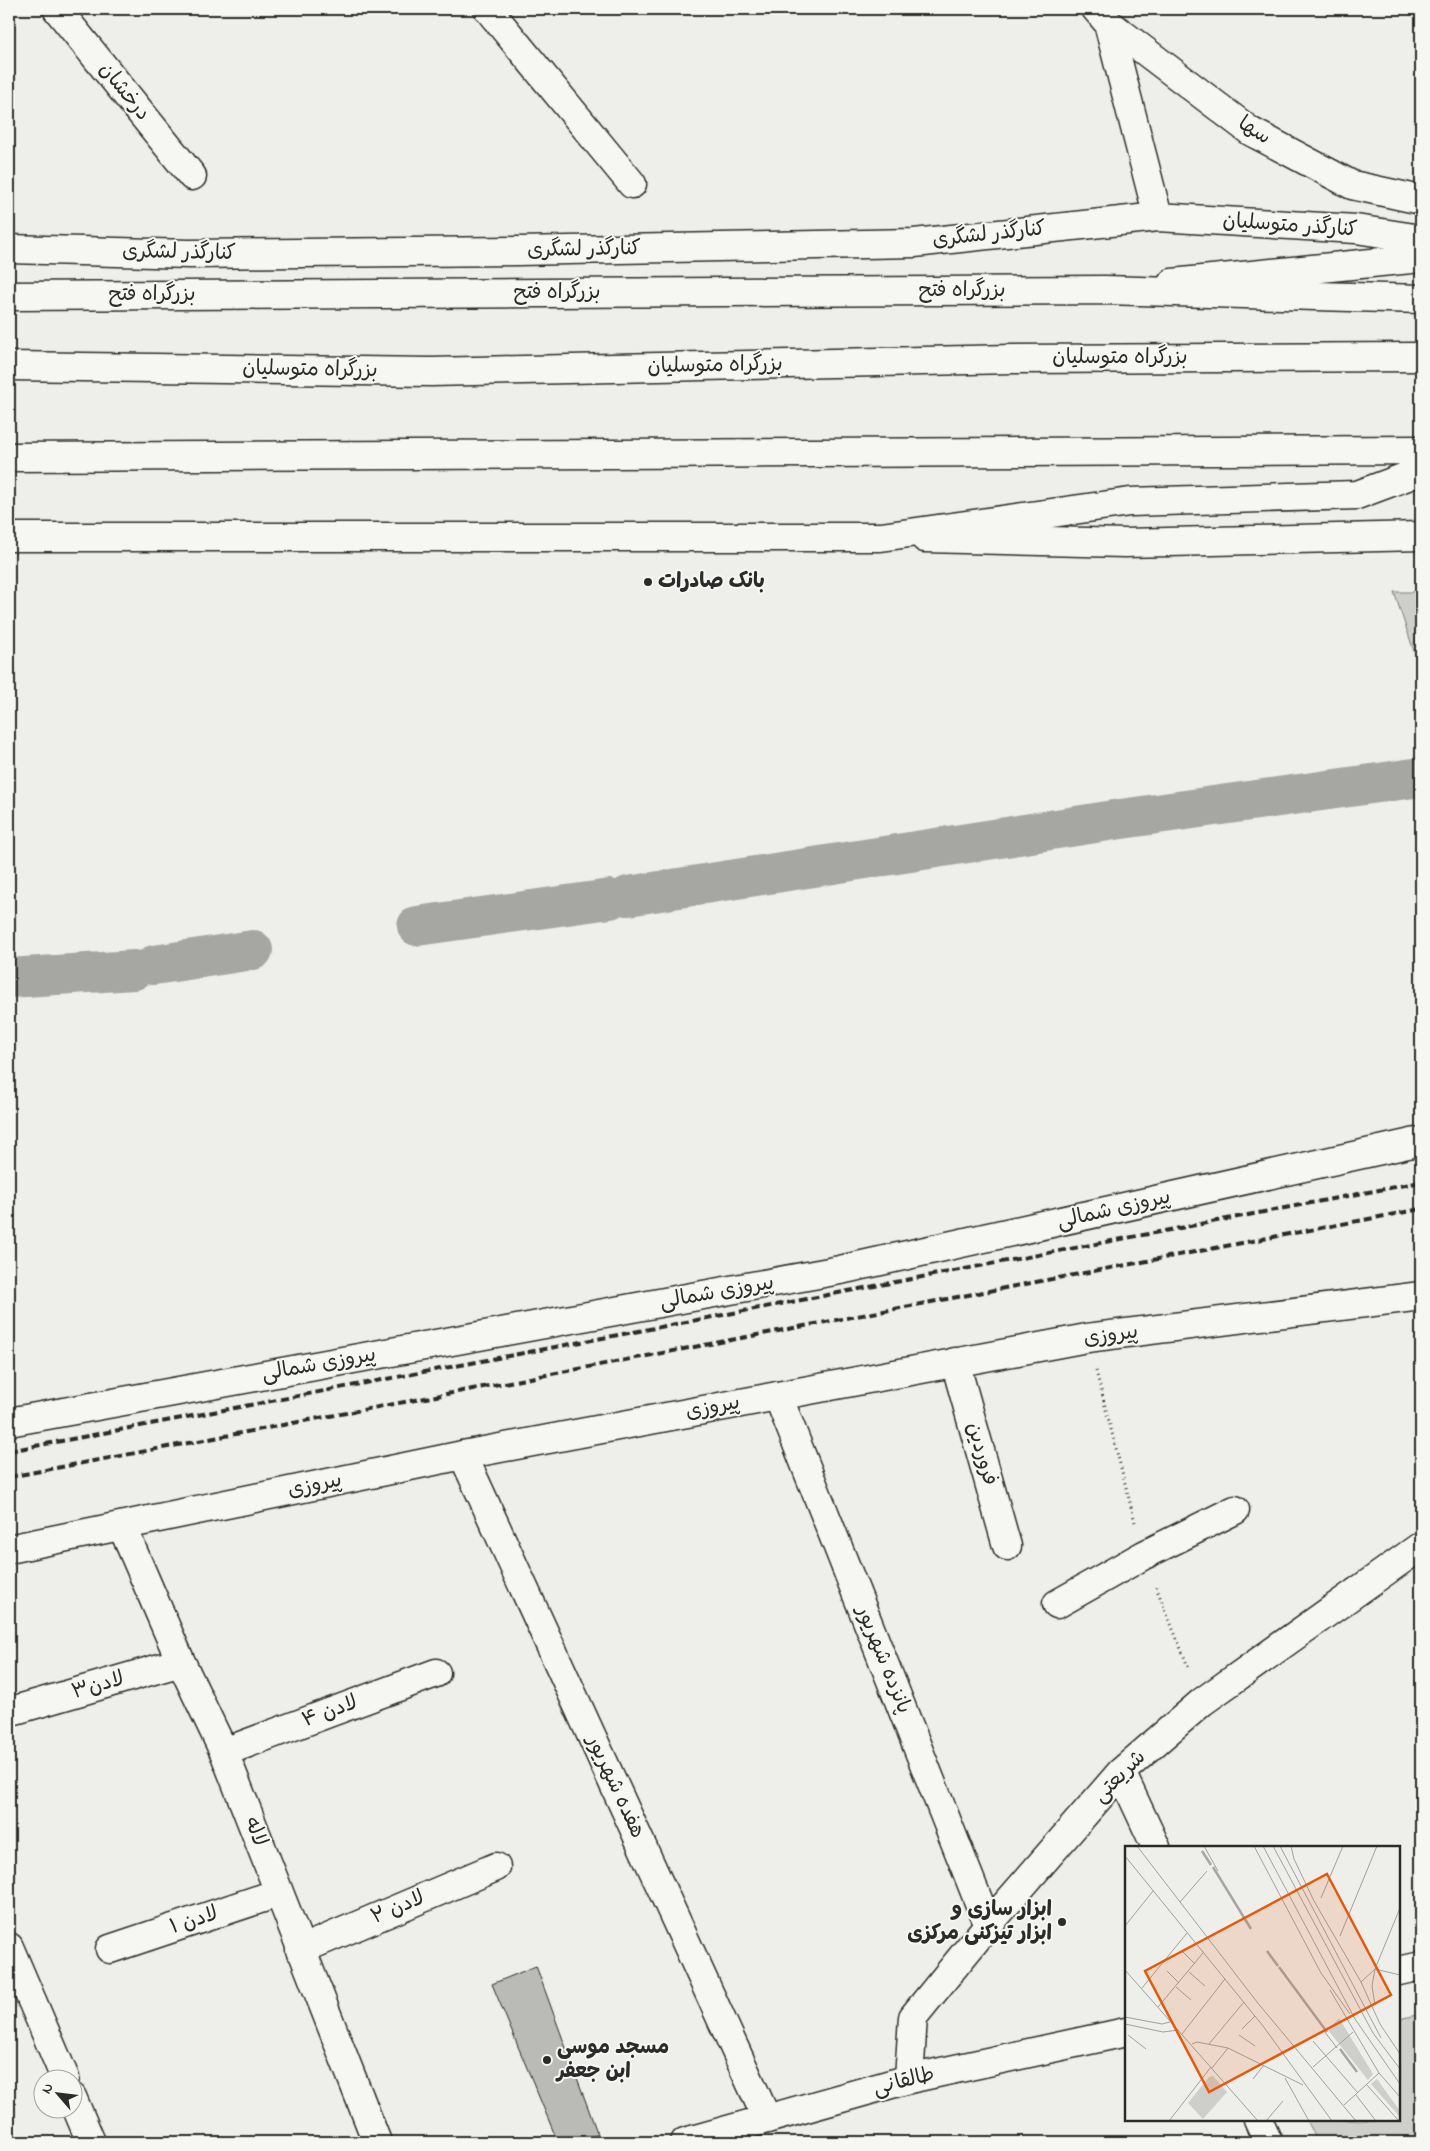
<svg xmlns="http://www.w3.org/2000/svg" width="1430" height="2151" font-family="'Indie Flower','Playpen Sans Arabic',sans-serif">
  <rect width="100%" height="100%" fill="#eeeeea"/>
  <filter id="ink" filterUnits="userSpaceOnUse"><feTurbulence type="fractalNoise" baseFrequency=".02" numOctaves="2"/><feDisplacementMap in="SourceGraphic" scale="10" xChannelSelector="R" yChannelSelector="G"/><feConvolveMatrix kernelMatrix="1 2 1 2 8 2 1 2 1" color-interpolation-filters="sRGB"/></filter>
  <g filter="url(#ink)">
    <path fill="#cececa" stroke="#7c7c7a" d="M1394 592H1421V672Z
      M1421 2014V2142H1317L1306 2120H1399V2019Z"/>
    <g fill="none" stroke-linecap="round" stroke-linejoin="round">
      <path stroke="#a6a6a3" stroke-width="40" d="M628 896 1121 819 1421 777
        M417 926 610 899
        M154 965 253 950
        M9 978 134 970"/>
    </g>
    <path fill="#babab7" stroke="#2b2b2b" d="M536 1966 598 2135 557 2140 492 1984Z"/>
    <g fill="none" stroke-linecap="round" stroke-linejoin="round">
      <defs>
        <path id="minor" d="M57 9 192 176
          M488 9 632 184
          M955 1362 1007 1546
          M778 1396 988 1925
          M9 1422 840 1270 1421 1141
          M463 1455 767 2119
          M122 1526 181 1662 224 1752 377 2142
          M1057 1604 1144 1555 1235 1510
          M15 1710 181 1662
          M224 1752 436 1673
          M1121 1772 1156 1847
          M9 1947 65 2078
          M110 1949 278 1893
          M300 1950 496 1867
          M909 2079 913 2017 988 1925 1121 1772 1202 1702 1421 1546
          M72 2097 91 2142
          M1258 2120 1268 2142"/>
        <path id="tertiary" d="M925 538 1125 543 1421 536
          M9 1549 463 1455 1087 1338 1421 1296
          M1399 1971 1421 1966
          M685 2142 909 2079 1126 2032"/>
        <path id="secondary" d="M1096 9 1108 23 1250 131 1352 185 1421 200
          M1108 23 1158 217"/>
        <path id="primary" d="M9 249 189 254 518 251 914 243 1158 217 1356 229 1421 239
          M1172 283 1421 258"/>
        <path id="trunk" d="M9 296 1105 290 1421 299
          M9 366 431 372 1012 359 1421 357
          M9 457 1421 450
          M9 537H881L1130 502 1357 495 1421 471"/>
      </defs>
      <use href="#minor" stroke="#2b2b2b" stroke-width="31"/>
      <use href="#tertiary" stroke="#2b2b2b" stroke-width="31"/>
      <use href="#secondary" stroke="#2b2b2b" stroke-width="31"/>
      <use href="#primary" stroke="#2b2b2b" stroke-width="31"/>
      <use href="#trunk" stroke="#2b2b2b" stroke-width="31"/>
      <path stroke="#2b2b2b" stroke-width="3" stroke-dasharray="1 4" stroke-linecap="butt" d="M1096 1371 1135 1522
        M1156 1587 1189 1669"/>
      <use href="#minor" stroke="#f6f6f2" stroke-width="28"/>
      <use href="#tertiary" stroke="#f6f6f2" stroke-width="28"/>
      <use href="#secondary" stroke="#f6f6f2" stroke-width="28"/>
      <use href="#primary" stroke="#f6f6f2" stroke-width="28"/>
      <use href="#trunk" stroke="#f6f6f2" stroke-width="28"/>
      <path stroke="#2b2b2b" stroke-width="4" stroke-dasharray="8 4" stroke-linecap="butt" d="M9 1451 1421 1182
        M9 1477 1421 1209"/>
    </g>
  </g>
  <g fill="#2b2b2b" stroke="#f6f6f2" stroke-width="2">
    <circle cx="648" cy="582" r="5"/>
    <circle cx="1062" cy="1922" r="5"/>
    <circle cx="547" cy="2060" r="5"/>
  </g>
  <g text-anchor="middle" dominant-baseline="central" stroke-width="4" stroke-linejoin="round" paint-order="stroke">
    <g font-size="21" fill="#2b2b2b" stroke="#f6f6f2">
      <text transform="translate(124 92) rotate(51)">درخشان</text>
      <text transform="translate(1254 131) rotate(32)">سها</text>
      <text transform="translate(1290 226) rotate(4)">کنارگذر متوسلیان</text>
      <text transform="translate(989 235) rotate(-6)">کنارگذر لشگری</text>
      <text transform="translate(584 250) rotate(-1)">کنارگذر لشگری</text>
      <text transform="translate(179 253) rotate(1)">کنارگذر لشگری</text>
      <text x="962" y="291">بزرگراه فتح</text>
      <text x="557" y="293">بزرگراه فتح</text>
      <text x="152" y="295">بزرگراه فتح</text>
      <text x="1120" y="358">بزرگراه متوسلیان</text>
      <text transform="translate(715 366) rotate(-1)">بزرگراه متوسلیان</text>
      <text transform="translate(310 370) rotate(1)">بزرگراه متوسلیان</text>
      <text transform="translate(1114 1210) rotate(-13)">پیروزی شمالی</text>
      <text transform="translate(717 1293) rotate(-10)">پیروزی شمالی</text>
      <text transform="translate(1111 1336) rotate(-8)">پیروزی</text>
      <text transform="translate(319 1365) rotate(-10)">پیروزی شمالی</text>
      <text transform="translate(713 1408) rotate(-11)">پیروزی</text>
      <text transform="translate(981 1454) rotate(74)">فروردین</text>
      <text transform="translate(315 1486) rotate(-12)">پیروزی</text>
      <text transform="translate(883 1660) rotate(68)">پانزده شهریور</text>
      <text transform="translate(98 1686) rotate(-16)">لادن۳</text>
      <text transform="translate(330 1712) rotate(-20)">لادن ۴</text>
      <text transform="translate(1120 1777) rotate(-45)">شریعتی</text>
      <text transform="translate(615 1787) rotate(65)">هفده شهریور</text>
      <text transform="translate(255 1832) rotate(69)">لاله</text>
      <text transform="translate(398 1908) rotate(-23)">لادن ۲</text>
      <text transform="translate(194 1921) rotate(-18)">لادن ۱</text>
      <text transform="translate(904 2082) rotate(-14)">طالقانی</text>
    </g>
    <g font-size="21" font-weight="bold" fill="#2b2b2b" stroke="#f6f6f2" text-anchor="start">
      <text x="658" y="582">بانک صادرات</text>
      <text x="1052" y="1910" text-anchor="end">ابزار سازی و<tspan x="1052" dy="24">ابزار تیزکنی مرکزی</tspan></text>
      <text x="557" y="2048">مسجد موسی<tspan x="557" dy="24">ابن جعفر</tspan></text>
    </g>
  </g>
  <g transform="translate(1125 1846)">
    <rect width="275" height="275" fill="#eeeeea"/>
    <path d="M214 172 248 228 243 234 203 184ZM88 230 102 246 78 273 63 257 84 231ZM252 233 275 265V271L246 238Z" fill="#cececa"/>
    <path fill="none" stroke="#a6a6a3" stroke-width="2.5" d="M77 5 86 19M88 21 126 83M142 105 153 120M154 121 202 186M215 203 232 226"/>
    <path fill="none" stroke="#a0a09e" stroke-width="1" d="M12 0 132 156 231 275M79 0 93 25M129 0 196 127 225 168M138 0 230 173 275 238M148 0 248 187 275 223M155 0 256 192M166 0 169 13 189 55 236 136 255 178 275 208M0 10 138 180 207 275M196 52 218 0M55 56 82 25M0 80 28 45M215 90 252 0M58 106 70 118M250 123 275 129M0 124 133 275M42 125 54 137M64 126 80 140M236 136 250 123M51 141 66 154M17 142 62 87M205 144 254 227 275 251M250 159 247 140 250 123 275 62M33 161 78 107M0 171 37 178 45 176M0 178 38 186 54 184M117 183 130 170M199 185 212 202M57 188 100 133M3 189 21 203M114 189 130 200M188 195 233 247M67 198 72 196 103 202 178 239M84 198 119 156M188 221 228 186M87 222 103 202M160 232 184 275M128 233 139 219M242 239 274 275M231 249 251 275M219 259 254 227M44 275 86 221M141 275 158 255"/>
    <path fill="#e8590c" fill-opacity="0.15" stroke="#e8590c" stroke-width="2.5" d="M202 28 266 149 84 246 20 125Z"/>
    <rect width="275" height="275" fill="none" stroke="#2b2b2b" stroke-width="2.5"/>
  </g>
  <rect width="1430" height="2151" fill="none" stroke="#f6f6f2" stroke-width="30"/>
  <rect x="15" y="15" width="1400" height="2121" fill="none" stroke="#2b2b2b" stroke-width="2" filter="url(#ink)"/>
  <g transform="translate(58 2094) rotate(298)"><circle r="24" fill="#f6f6f2" stroke="#a5a5a2"/>
  <path d="M0-4L9 19L0 12L-9 19Z" fill="#2b2b2b"/>
  <text y="-8" font-size="14" font-weight="bold" text-anchor="middle" fill="#2b2b2b">N</text>
  </g>
</svg>
